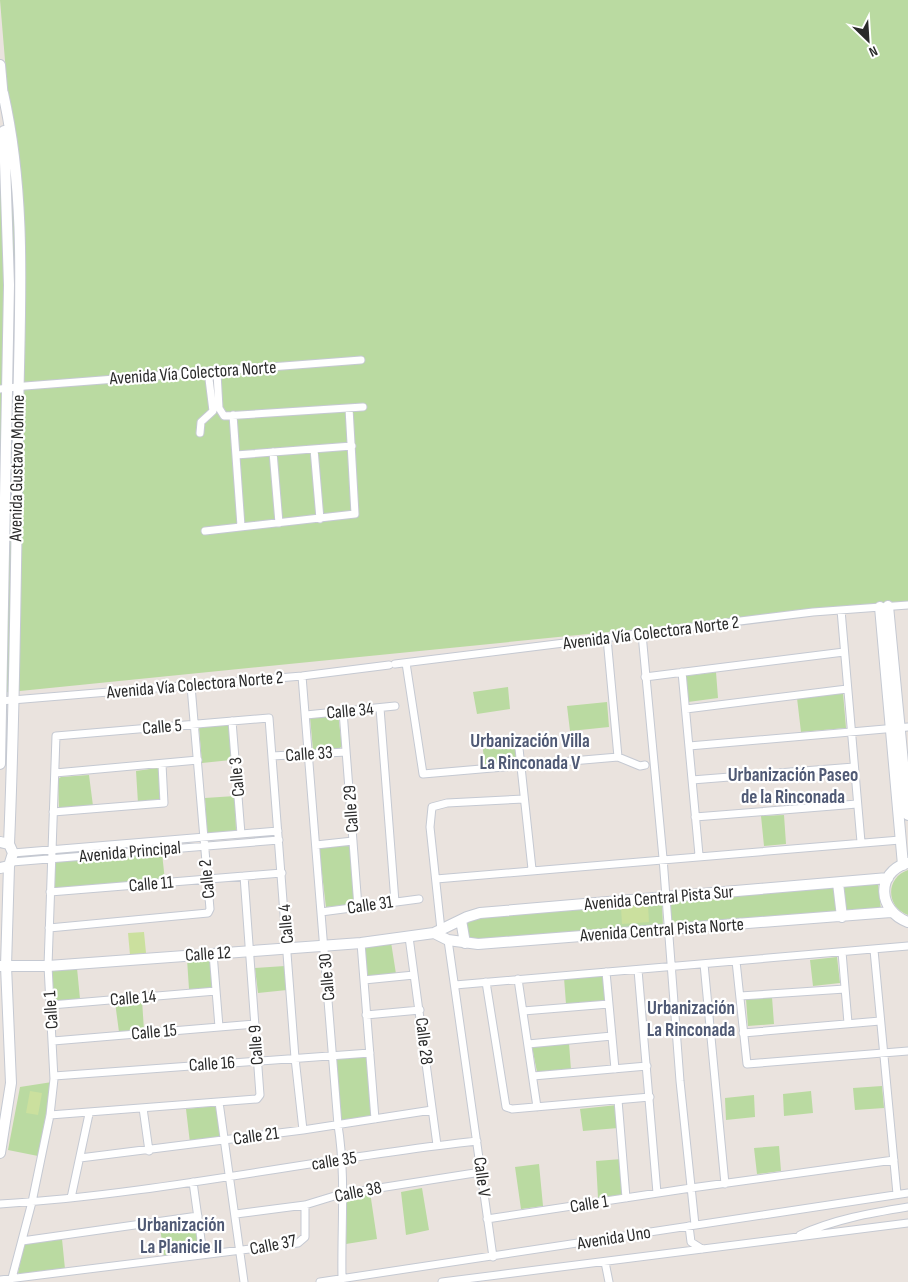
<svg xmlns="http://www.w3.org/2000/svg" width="908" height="1282" font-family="'Sofia Sans Condensed',sans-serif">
  <rect width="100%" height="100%" fill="#eae3de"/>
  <path fill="#badaa1" d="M0 0H908V602L0 693V167L7 166 13 157Z
    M716 672 718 698 688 702 686 676Z
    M508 687 510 709 477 714 473 692Z
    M843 693 846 728 801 732 797 698Z
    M607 702 609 727 570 731 567 706Z
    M338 714 342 746 340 748 313 750 310 717Z
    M228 724 231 727V760L202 763 199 728Z
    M514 740 517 763 485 765 482 743Z
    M157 768 160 770 162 799 138 803 136 771Z
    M89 775 93 806 59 809 58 779 61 777Z
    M235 796 236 832 209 834 207 833 205 798Z
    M784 815 786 844 764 846 761 816Z
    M347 844 350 846 355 901 354 904 326 907 319 849 321 847Z
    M162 853 165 881 56 889 54 887 55 861Z
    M908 870V915C886 907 885 878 908 870Z
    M878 883 881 910 846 912 843 887Z
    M835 887 837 913 670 926V902Z
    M660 901 662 903 663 926 479 943 466 937 465 922 473 917Z
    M391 942 396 974 368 977 364 946Z
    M210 957 213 988 189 989 187 959Z
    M837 957 840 983 813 986 810 960Z
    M285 966 287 990 258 993 255 968Z
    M77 968 80 999 53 1002 51 970Z
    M602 975 604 977 605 1002 566 1004 564 978Z
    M772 997 774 1024 748 1026 746 999Z
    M142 1000 144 1030 119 1032 115 1002Z
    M569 1043 571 1070 537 1072 532 1047Z
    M365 1055 368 1058 372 1115 370 1118 343 1121 341 1120 336 1059Z
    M52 1082 38 1156 8 1150 20 1087Z
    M882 1086 884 1108 855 1110 853 1088Z
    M811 1091 813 1113 784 1116 783 1094Z
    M754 1095 755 1117 726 1120 725 1098Z
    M617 1105 618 1128 583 1131 580 1109Z
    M215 1106 217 1108 221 1137 190 1143 186 1109Z
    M779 1146 781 1171 757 1174 754 1148Z
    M622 1159 625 1194 598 1198 596 1161Z
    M539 1164 543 1206 521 1209 515 1167Z
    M422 1188 429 1230 406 1235 401 1192Z
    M370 1192 377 1239 346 1244 347 1196Z
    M195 1222 198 1224 200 1252 164 1257 160 1227Z
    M62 1239 65 1269 21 1275 18 1273 24 1243Z"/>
  <path fill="#cbe09e" d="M648 905 649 922 622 924 621 907Z
    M144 932 146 953 130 955 128 933Z
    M30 1091 42 1093 38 1115 26 1113Z"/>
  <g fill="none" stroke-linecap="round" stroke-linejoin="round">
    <defs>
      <path id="street" d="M219 371 217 373 219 408 224 416 363 407
        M0 389 25 386 361 360
        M233 415 241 526
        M200 433 201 422 213 411 208 371
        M314 449 320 519
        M273 452 279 523
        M236 455 352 446
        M205 531 355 514 349 408
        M841 610 861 842
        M642 634 663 858 680 1081 695 1225
        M607 638 618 757
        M406 663 423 774 618 757 640 766 645 765
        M395 664 813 612 908 605
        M682 672 699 855
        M302 676 338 1125C346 1175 341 1227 342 1278
        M645 677 844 652
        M0 701 302 676 389 665
        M380 708 395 902
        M686 709 847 689
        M343 711 358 907
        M306 715 395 706
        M232 721 241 834
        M518 739 532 869
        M689 746 908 727
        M272 756 346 752
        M55 773 198 760
        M692 780 854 767
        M53 812 164 803 162 764
        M695 817 857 804
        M316 845 353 841
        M13 853 278 831
        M12 862 279 840
        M436 879 900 840
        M50 892 282 873
        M321 912 419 899
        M49 928 208 913 210 909 191 686
        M441 930 430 827 432 807 447 803 524 799
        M409 937 437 1145
        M448 940 493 1257
        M361 943 375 1119
        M874 950 897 1194
        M842 952 848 1023
        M213 953 219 1027
        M736 961 747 1064 908 1051
        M704 964 725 1184
        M638 970 657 1193
        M606 972 615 1069
        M518 979 537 1107
        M364 980 414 975
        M486 982 506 1107 512 1109 650 1097
        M455 985 908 946
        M740 996 845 989
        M51 1005 216 991
        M523 1011 609 1004
        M366 1015 420 1010
        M743 1033 880 1021
        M53 1041 255 1024
        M528 1044 612 1036
        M54 1076 370 1053
        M533 1076 647 1066
        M618 1100 626 1198
        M219 1102 244 1282
        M143 1108 149 1151
        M50 1115 257 1099 260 1095 244 876
        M80 1158 303 1130 432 1110
        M193 1182 203 1254
        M71 1198 89 1114
        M0 1204C160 1194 318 1158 477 1141
        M236 1214 305 1205 341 1194 481 1172
        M487 1219 691 1188 894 1160
        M689 1226 691 1242 702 1249
        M800 1235C835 1219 871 1213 908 1207
        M22 1241 198 1216
        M605 1262 609 1282
        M12 1278 32 1202 50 1115 54 1079 48 966 56 736 269 718 295 1058 303 1130
        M0 1280 298 1243 305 1237V1205
        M320 1282 908 1193
        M442 1282 908 1223"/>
      <path id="secondary" d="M0 65 3 99
        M3 93C28 202 19 314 18 424 16 564 15 704 9 844
        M888 606 908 815
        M880 607 903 865
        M0 764 9 285 4 131
        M0 842 9 844 13 853 9 866 0 868
        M907 863C875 873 878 911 908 922
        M838 883 842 917
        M461 920 465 943
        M434 933 448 940 478 944 891 912
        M0 966H48L361 943 434 933 467 917 480 913 888 878
        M0 1153 11 1083 6 966 9 866"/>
    </defs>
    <use href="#street" stroke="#c5c9d2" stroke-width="9"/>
    <use href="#secondary" stroke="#c5c9d2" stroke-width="12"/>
    <use href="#street" stroke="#fff" stroke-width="7"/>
    <use href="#secondary" stroke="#fff" stroke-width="10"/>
  </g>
  <g text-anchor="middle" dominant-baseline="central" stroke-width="4.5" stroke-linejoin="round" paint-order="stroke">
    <g font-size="18" fill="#2a2a2a" stroke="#fff">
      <text transform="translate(193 373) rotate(-4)">Avenida Vía Colectora Norte</text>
      <text transform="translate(17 468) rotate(-89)">Avenida Gustavo Mohme</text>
      <text transform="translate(651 633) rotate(-7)">Avenida Vía Colectora Norte 2</text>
      <text transform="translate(195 685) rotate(-5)">Avenida Vía Colectora Norte 2</text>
      <text transform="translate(350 711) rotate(-5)">Calle 34</text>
      <text transform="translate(162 727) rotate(-5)">Calle 5</text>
      <text transform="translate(309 754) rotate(-4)">Calle 33</text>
      <text transform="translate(237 777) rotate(-95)">Calle 3</text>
      <text transform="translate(351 809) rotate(-94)">Calle 29</text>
      <text transform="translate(130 852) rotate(-5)">Avenida Principal</text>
      <text transform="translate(207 879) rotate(-96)">Calle 2</text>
      <text transform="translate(151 884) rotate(-5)">Calle 11</text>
      <text transform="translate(659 898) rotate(-5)">Avenida Central Pista Sur</text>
      <text transform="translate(370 905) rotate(-8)">Calle 31</text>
      <text transform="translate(286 924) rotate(-95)">Calle 4</text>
      <text transform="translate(662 930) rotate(-4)">Avenida Central Pista Norte</text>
      <text transform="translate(208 954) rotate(-4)">Calle 12</text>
      <text transform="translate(327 977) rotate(-95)">Calle 30</text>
      <text transform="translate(133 998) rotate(-5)">Calle 14</text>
      <text transform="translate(51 1010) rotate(-94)">Calle 1</text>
      <text transform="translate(154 1032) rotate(-5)">Calle 15</text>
      <text transform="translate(424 1041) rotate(83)">Calle 28</text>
      <text transform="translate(256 1045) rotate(-94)">Calle 9</text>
      <text transform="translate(212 1064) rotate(-4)">Calle 16</text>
      <text transform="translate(256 1136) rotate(-8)">Calle 21</text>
      <text transform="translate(334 1161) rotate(-9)">calle 35</text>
      <text transform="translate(482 1177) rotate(83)">Calle V</text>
      <text transform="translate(358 1192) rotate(-11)">Calle 38</text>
      <text transform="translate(589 1204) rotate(-9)">Calle 1</text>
      <text transform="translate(614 1238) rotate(-9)">Avenida Uno</text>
      <text transform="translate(273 1245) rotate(-11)">Calle 37</text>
    </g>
    <g font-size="19" font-weight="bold" fill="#505a75" stroke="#fff">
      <text x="530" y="741">Urbanización Villa<tspan x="530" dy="22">La Rinconada V</tspan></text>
      <text x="793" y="775">Urbanización Paseo<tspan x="793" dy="22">de la Rinconada</tspan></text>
      <text x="691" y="1008">Urbanización<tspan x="691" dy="22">La Rinconada</tspan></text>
      <text x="181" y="1225">Urbanización<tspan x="181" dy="22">La Planicie II</tspan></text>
    </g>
  </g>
  <g transform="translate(868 40) rotate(155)" stroke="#ffffff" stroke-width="4" paint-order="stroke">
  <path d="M0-4L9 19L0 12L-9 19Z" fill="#2a2a2a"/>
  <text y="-8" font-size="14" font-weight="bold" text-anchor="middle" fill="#2a2a2a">N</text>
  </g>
</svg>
